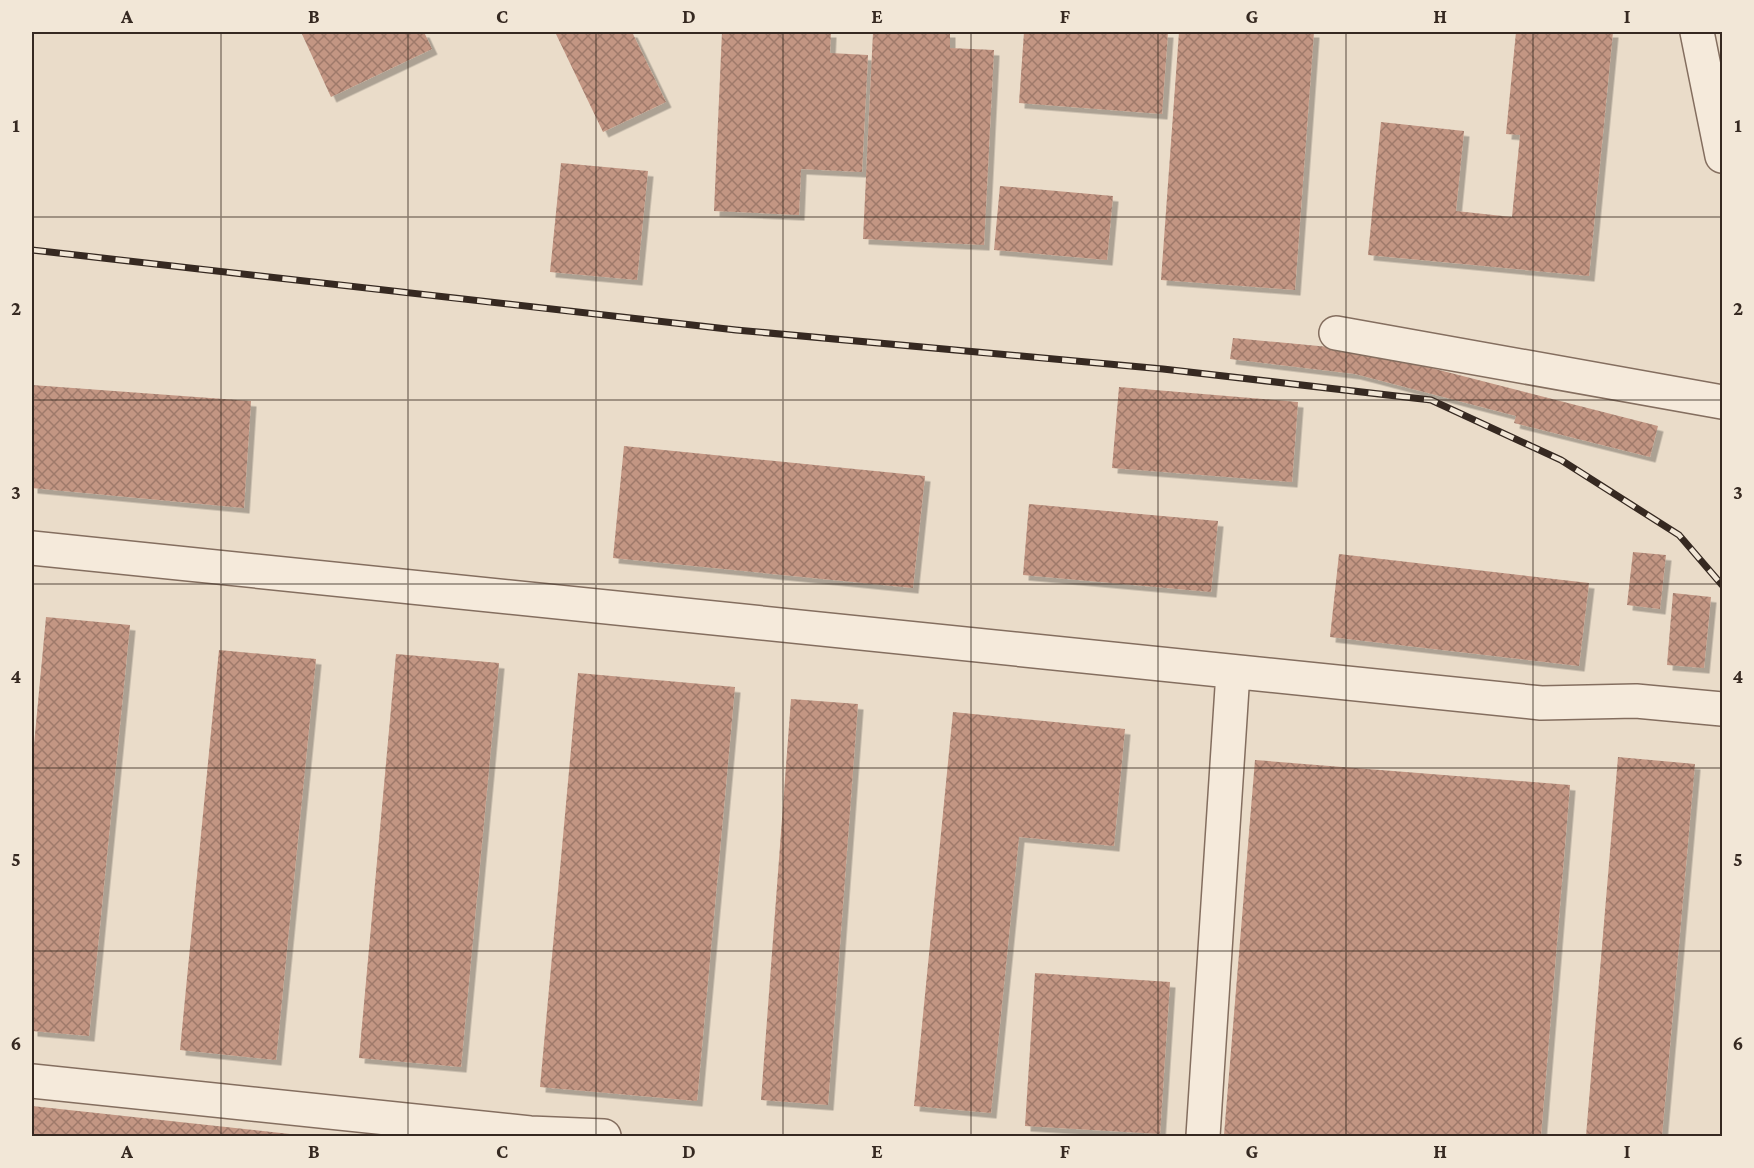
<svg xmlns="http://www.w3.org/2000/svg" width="1754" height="1168" font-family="'Crimson Pro',serif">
  <defs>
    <pattern id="building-cross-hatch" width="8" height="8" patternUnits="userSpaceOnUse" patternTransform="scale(1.5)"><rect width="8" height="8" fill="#c39683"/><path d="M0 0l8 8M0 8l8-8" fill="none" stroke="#9f7a6b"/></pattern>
    <filter id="shadow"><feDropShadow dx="5.5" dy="5.5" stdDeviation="0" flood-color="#0004"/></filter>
  </defs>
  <rect width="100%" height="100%" fill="#eadcc9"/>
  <path fill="url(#building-cross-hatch)" filter="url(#shadow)" d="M301 32H424L432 49 331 97Z
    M555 32H632L666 102 603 132Z
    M722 32H831L830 53 868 55 862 172 801 169 799 215 714 211Z
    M873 32H950V48L994 50 984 245 863 239Z
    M1024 32H1168L1162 114 1019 103Z
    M1179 32H1314L1295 290 1161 280Z
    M1516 32H1613L1589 276 1368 255 1381 122 1464 131 1456 211 1512 217 1520 135 1506 134Z
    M561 163 648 171 637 280 550 272Z
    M1000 186 1113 196 1107 260 994 250Z
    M1233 338 1361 350 1658 426 1650 457 1514 423 1516 416 1355 374 1230 359Z
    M32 385 251 401 244 508 32 488Z
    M1119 387 1298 402 1292 482 1112 468Z
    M624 446 925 476 913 588 613 558Z
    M1029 504 1218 521 1211 592 1023 575Z
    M1633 552 1666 555 1660 609 1627 605Z
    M1339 554 1589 583 1579 666 1330 637Z
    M1673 593 1711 597 1704 668 1667 665Z
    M46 617 130 625 89 1036 32 1031V766Z
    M219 650 316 659 276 1060 180 1050Z
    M396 654 499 663 461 1067 359 1058Z
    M578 673 735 687 697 1101 540 1087Z
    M791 699 858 704 828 1105 761 1100Z
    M953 712 1125 729 1114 846 1019 837 991 1113 914 1106Z
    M1618 757 1695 764 1662 1136H1586Z
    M1255 760 1570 785 1541 1136 1224 1135Z
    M1035 973 1170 982 1160 1134 1025 1126Z
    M32 1106 299 1135V1136H32Z"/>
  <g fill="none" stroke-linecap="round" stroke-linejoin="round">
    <defs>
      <path id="minor" d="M1697 32 1722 156
        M1336 333 1722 402
        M32 548 1541 703 1636 701 1722 709
        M32 1081 530 1133 604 1136
        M1203 1136 1233 672"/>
    </defs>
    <use href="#minor" stroke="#846e5f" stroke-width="36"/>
    <use href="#minor" stroke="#f5eadb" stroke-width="33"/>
    <defs>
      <path id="rail" d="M32 250 736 330 1163 369 1431 400 1561 460 1679 535 1722 585"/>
    </defs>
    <use href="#rail" stroke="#362921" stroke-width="7"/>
    <use href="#rail" stroke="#f2e7d7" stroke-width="4.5" stroke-dasharray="14" stroke-linecap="butt"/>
  </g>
  <path fill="none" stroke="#362921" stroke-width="1.5" stroke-opacity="0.55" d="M221 32V1136M408 32V1136M596 32V1136M783 32V1136M971 32V1136M1158 32V1136M1346 32V1136M1533 32V1136M32 217H1722M32 400H1722M32 584H1722M32 768H1722M32 951H1722"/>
  <rect width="1754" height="1168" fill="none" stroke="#f2e7d7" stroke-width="66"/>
  <rect x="33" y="33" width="1688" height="1102" fill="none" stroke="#362921" stroke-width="2"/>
  <g font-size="20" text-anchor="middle" font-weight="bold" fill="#362921">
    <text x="127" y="23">A</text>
    <text x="314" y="23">B</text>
    <text x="502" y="23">C</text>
    <text x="689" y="23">D</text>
    <text x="877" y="23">E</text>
    <text x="1065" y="23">F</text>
    <text x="1252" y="23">G</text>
    <text x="1440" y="23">H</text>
    <text x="1627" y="23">I</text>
    <text x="16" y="132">1</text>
    <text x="1738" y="132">1</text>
    <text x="16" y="315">2</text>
    <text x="1738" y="315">2</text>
    <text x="16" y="499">3</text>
    <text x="1738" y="499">3</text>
    <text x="16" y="683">4</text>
    <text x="1738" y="683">4</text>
    <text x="16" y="866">5</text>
    <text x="1738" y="866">5</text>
    <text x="16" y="1050">6</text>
    <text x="1738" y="1050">6</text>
    <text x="127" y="1158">A</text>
    <text x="314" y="1158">B</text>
    <text x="502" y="1158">C</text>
    <text x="689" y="1158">D</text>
    <text x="877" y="1158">E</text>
    <text x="1065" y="1158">F</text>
    <text x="1252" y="1158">G</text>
    <text x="1440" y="1158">H</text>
    <text x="1627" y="1158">I</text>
  </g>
</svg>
